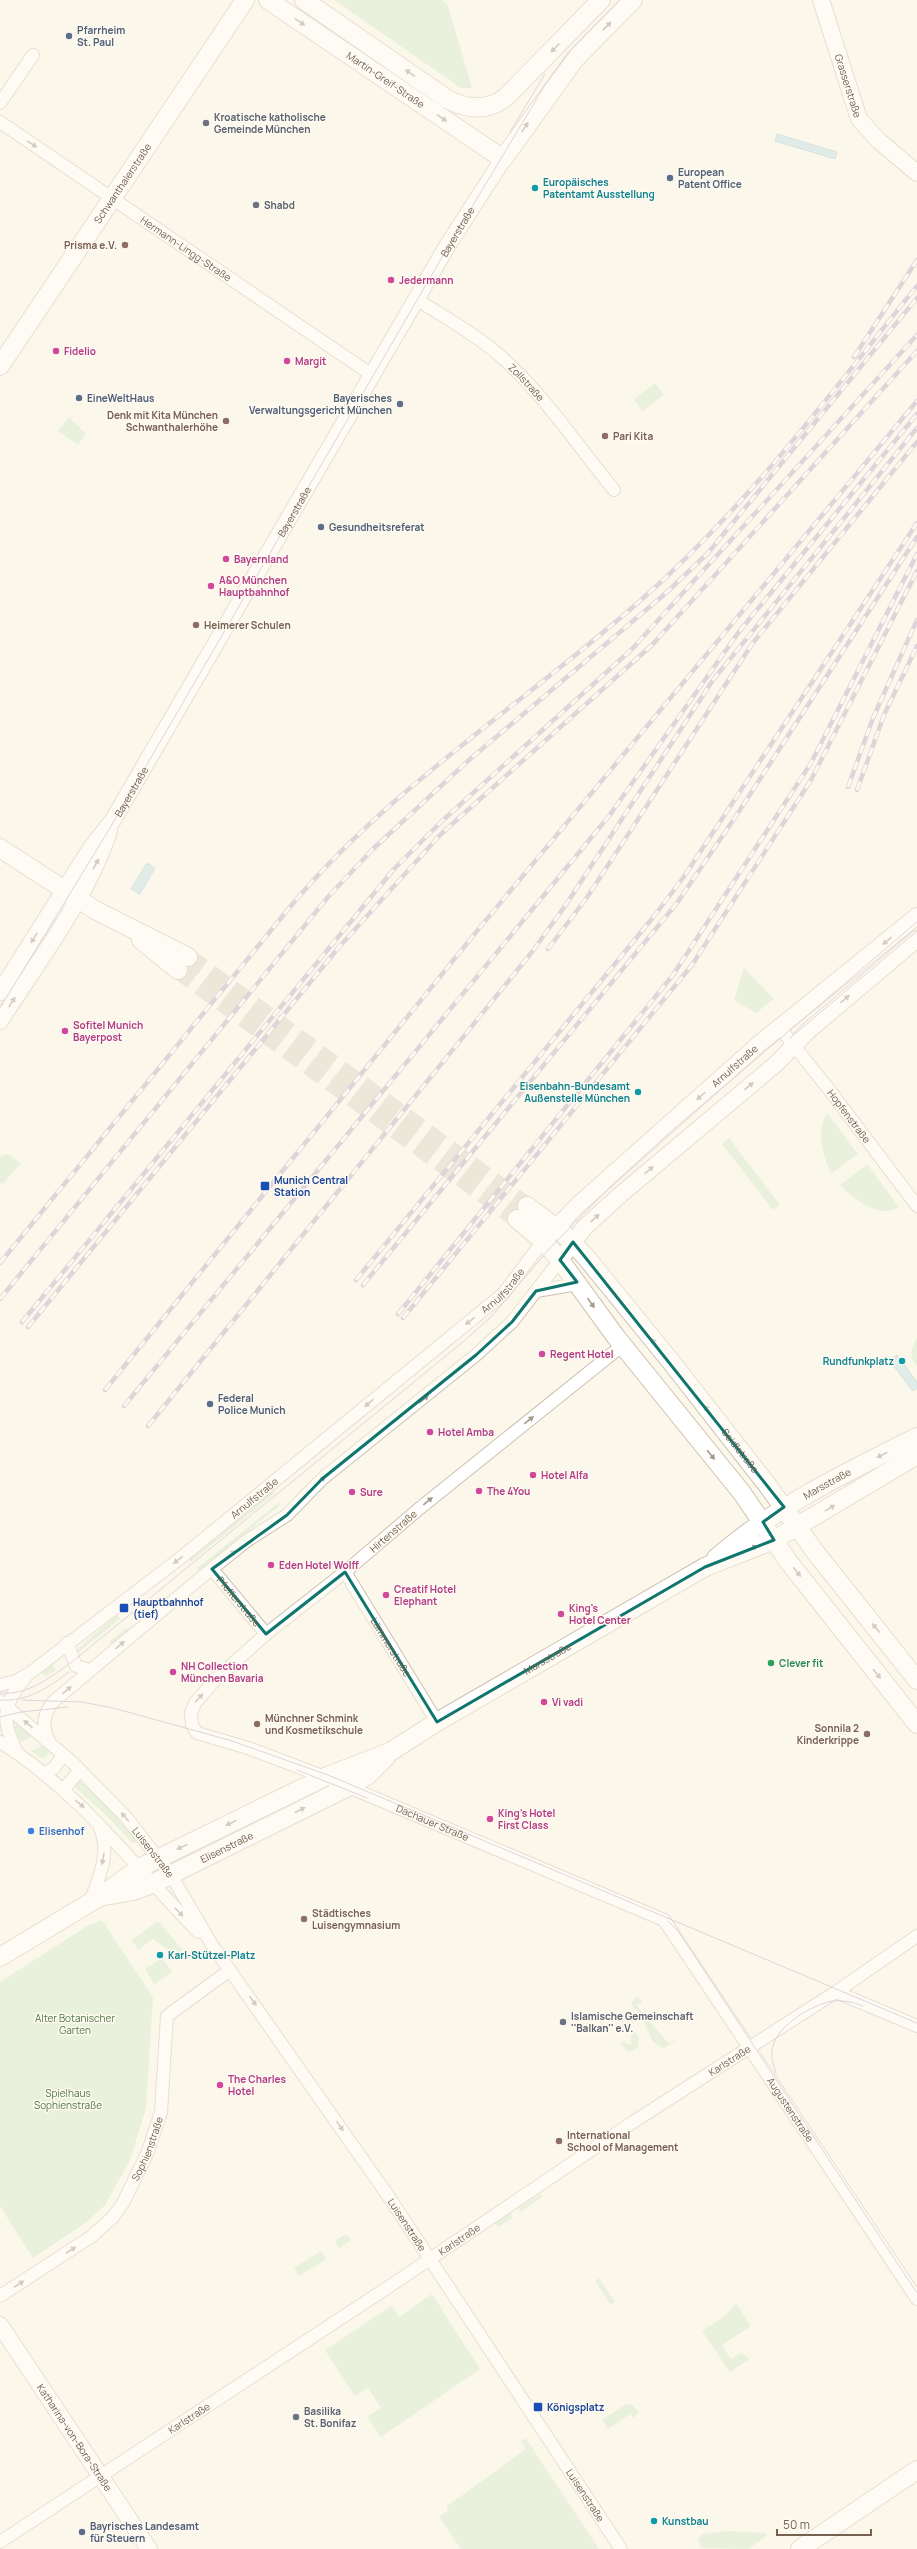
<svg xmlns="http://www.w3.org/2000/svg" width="917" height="2549" font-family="Manrope,sans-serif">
  <rect width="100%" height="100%" fill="#fbf7eb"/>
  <path fill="#d3e9c9" d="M334 0H442L448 6 472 88H461Z
    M655 383 664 395 642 411 634 399Z
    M69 417 86 434 78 445 58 431Z
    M744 968 774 999 756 1013 734 1000Z
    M827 1113 858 1154 831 1174C823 1155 816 1133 827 1113Z
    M729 1138 780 1205 773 1210 722 1144Z
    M8 1154 21 1163 3 1184 0 1182V1156Z
    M867 1164 899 1207C879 1220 854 1199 840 1185Z
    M917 1338V1366C909 1359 911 1347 917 1338Z
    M273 1491 275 1493 191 1562 187 1557 206 1546Z
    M282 1500 278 1507 212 1560 201 1574 197 1568Z
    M117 1615 120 1619 74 1656V1652Z
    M126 1628 130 1632 113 1646 109 1642Z
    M53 1663 55 1671 46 1676 39 1672Z
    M15 1722 16 1723 33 1736 21 1742 15 1729Z
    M44 1745 49 1752 46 1758H41L31 1751Z
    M78 1779 109 1809 137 1841 133 1844 104 1813 73 1786Z
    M309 1793 312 1797 191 1855 190 1852Z
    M102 1920 153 1997 146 2108 130 2160 105 2205 87 2222 33 2258 0 2206V1982L87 1926Z
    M158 1921 183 1950 176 1956 153 1939 138 1950 132 1940Z
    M162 1958 172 1972 154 1984 145 1969Z
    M637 1996 643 2002 636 2005 669 2044 676 2039V2041L663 2048 653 2042 642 2018 631 2004Z
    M636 2032 639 2037 638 2047 633 2051H628L620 2044 623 2041 627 2044H631V2035Z
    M541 2194 542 2197 521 2212 518 2208Z
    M511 2213 512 2218 498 2227 495 2223Z
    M346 2234 351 2240 339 2248 335 2241Z
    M321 2251 326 2259 299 2276 294 2268Z
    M599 2278 615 2302 610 2304 595 2281Z
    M432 2294 480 2369 381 2437 367 2417 381 2408 368 2388 355 2396 325 2350 392 2305 399 2317Z
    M736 2303 751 2326 722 2345 731 2359 741 2353 750 2359 730 2372 702 2331 726 2315Z
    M632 2404 639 2413 633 2418 630 2414 608 2429 602 2420 625 2405Z
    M526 2438 533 2449 599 2549H461L439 2517 448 2510 446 2507 526 2449 521 2441Z
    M729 2531 765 2533 766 2536 748 2549 701 2548 698 2540 702 2534Z"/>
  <path fill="#c0dbe4" stroke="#a7c9d5" d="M777 134 837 152 835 159 775 141Z
    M147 863 155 868 140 894 131 889Z
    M897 1355 917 1382V1388L913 1391 889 1360Z"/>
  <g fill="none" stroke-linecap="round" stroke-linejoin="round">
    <path stroke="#dad2c4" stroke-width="18" stroke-dasharray="18 9" stroke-linecap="butt" d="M188 957 527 1206
      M178 970 517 1219"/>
    <defs>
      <g id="minor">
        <path d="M0 103 33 55"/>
        <path id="s1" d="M0 122 372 375"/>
        <path id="s2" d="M416 299C444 317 474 333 499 355 543 393 577 445 614 490"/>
        <path id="s3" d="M780 1028 831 1092 917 1206"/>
        <path d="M536 1291 578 1284"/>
        <path id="s4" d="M623 1345 420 1508 345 1572 266 1634 216 1679 195 1703 191 1713 192 1725 197 1733 248 1748 325 1777 664 1920 917 2299"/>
        <path id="s5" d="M212 1569 266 1634"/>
        <path id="s6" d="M345 1572 437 1722"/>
        <path d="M67 1643 76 1666 90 1670"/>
        <path id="s7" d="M0 1685 16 1681 30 1673 183 1556 503 1294 543 1241"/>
        <path id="s8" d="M0 1701 72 1762 126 1817 171 1875 212 1945 389 2197 621 2549"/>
        <path d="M49 1741C41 1727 44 1712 54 1701L197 1581 245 1542 287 1515 322 1479 476 1355 512 1322 560 1260"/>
        <path d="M0 1742C79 1791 134 1866 198 1932"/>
        <path d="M17 1752C0 1720 3 1704 25 1678"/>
        <path d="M44 1774 54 1768 63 1755"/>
        <path d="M63 1790 80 1770"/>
        <path d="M90 1902C99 1878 111 1853 100 1828"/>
        <path d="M836 1992 917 2026"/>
        <path id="s9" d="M0 2296 92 2236 113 2217 123 2203 147 2154 161 2112 167 2016 230 1970"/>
        <path id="s10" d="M0 2542 390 2286 630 2124 836 1992 917 1936"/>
      </g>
      <g id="tertiary">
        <path id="s11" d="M821 0 859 119 879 141 917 173"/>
        <path d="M0 992 91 848 113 820 446 248 503 159"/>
        <path d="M0 1021C37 963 88 896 109 831"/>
        <path id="s12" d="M547 1237 579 1204 760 1043 917 916"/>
        <path d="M560 1260 584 1228 620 1195 777 1063 808 1031 917 939"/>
        <path id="s13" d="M0 2325 149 2549"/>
      </g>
      <g id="secondary">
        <path id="s14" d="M268 0 503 159 575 59 633 0"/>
        <path d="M304 0 447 99C466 109 487 112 506 97L601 0"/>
        <path id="s15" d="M0 366 245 0"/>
        <path d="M0 848 95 910 188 957"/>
        <path d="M141 940 178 970"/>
        <path id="s16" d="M527 1206 563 1233 585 1256 672 1363 768 1486 816 1553 917 1680"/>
        <path d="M517 1219 543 1241 560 1260 616 1337 742 1493 788 1561 917 1724"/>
        <path id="s17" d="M716 1558C776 1506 847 1472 917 1437"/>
        <path id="s18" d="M105 1896 133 1891 152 1884 348 1787 368 1775 386 1757"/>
        <path id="s19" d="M0 1957 101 1896 139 1868 325 1777 390 1752 437 1722 705 1567 774 1540 917 1455"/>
        <path d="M800 2549 917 2470"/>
      </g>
    </defs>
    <use href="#minor" stroke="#cdc0b1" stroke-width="14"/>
    <use href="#tertiary" stroke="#cdc0b1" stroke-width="18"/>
    <use href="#secondary" stroke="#cfc1ae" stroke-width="20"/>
    <use href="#minor" stroke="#fff" stroke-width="12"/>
    <use href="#tertiary" stroke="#fff" stroke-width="16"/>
    <use href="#secondary" stroke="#fff" stroke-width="18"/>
    <g stroke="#bba9c5" stroke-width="1">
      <path d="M510 132 545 74"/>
      <path id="s20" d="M0 1008 110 828 448 247 545 85 572 49 620 0"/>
      <path d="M790 1038 917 931"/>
      <path d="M0 1693C28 1696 52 1676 73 1661L464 1341 491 1317 550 1248 610 1187 675 1128 917 922"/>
      <path d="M0 1700C27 1702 48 1688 69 1672"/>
      <path d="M22 1700 82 1702 113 1708 229 1740 328 1775 917 2023"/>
      <path d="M0 1717 21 1712 68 1707"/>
      <path d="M297 1770 367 1798"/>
      <path d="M668 1921 678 1931 917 2293"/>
      <path d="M776 2073C773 2064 770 2055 773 2046 778 2025 812 2005 832 2001 843 2000 853 2002 863 2006"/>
    </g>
    <defs>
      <path id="rail" d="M854 357 917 260
        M848 787 873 718 917 620
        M857 790 884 715 917 646
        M548 949 588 896 752 644 917 442
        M0 1263 290 907C390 787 525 703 641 600 746 508 830 394 917 286
        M356 1280 655 915 683 878 917 523
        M363 1285 677 903 736 816 917 537
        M0 1299 328 897 373 849 469 760 666 593 708 553 917 298
        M398 1314 673 975 811 763 917 554
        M403 1318 692 965 811 780 917 571
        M22 1322 394 869 441 822 632 649 917 335
        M28 1327 339 947 441 834 652 645 917 351
        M105 1390 477 931 917 401
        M124 1406 609 816 738 633 917 414
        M148 1426 532 952 565 906 713 680 917 428"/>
    </defs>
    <use href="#rail" stroke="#bba9c5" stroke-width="4.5"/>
    <use href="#rail" stroke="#fefaf1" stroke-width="3" stroke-dasharray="9" stroke-linecap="butt"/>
  </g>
  <defs><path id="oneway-solid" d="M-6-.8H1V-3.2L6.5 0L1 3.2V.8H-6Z"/></defs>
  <g fill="#a5988d">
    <use href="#oneway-solid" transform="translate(300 22) rotate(34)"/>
    <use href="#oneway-solid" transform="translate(607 26) rotate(-44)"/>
    <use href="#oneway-solid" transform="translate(555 48) rotate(134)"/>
    <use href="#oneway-solid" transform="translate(410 73) rotate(-145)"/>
    <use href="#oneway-solid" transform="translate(442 118) rotate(34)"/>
    <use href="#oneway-solid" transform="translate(525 127) rotate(-56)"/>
    <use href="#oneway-solid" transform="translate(32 144) rotate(34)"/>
    <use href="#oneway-solid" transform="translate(96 864) rotate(-61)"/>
    <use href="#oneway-solid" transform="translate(34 938) rotate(122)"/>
    <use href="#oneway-solid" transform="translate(887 941) rotate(141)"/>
    <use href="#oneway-solid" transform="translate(845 999) rotate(-41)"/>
    <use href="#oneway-solid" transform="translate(12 1002) rotate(-58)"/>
    <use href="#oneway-solid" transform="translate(749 1086) rotate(-39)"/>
    <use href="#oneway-solid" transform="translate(701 1096) rotate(138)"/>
    <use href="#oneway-solid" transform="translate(649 1170) rotate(-41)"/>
    <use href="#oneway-solid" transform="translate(595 1218) rotate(-43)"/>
    <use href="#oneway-solid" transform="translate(591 1303) rotate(54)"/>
    <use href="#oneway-solid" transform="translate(470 1321) rotate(142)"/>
    <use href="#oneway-solid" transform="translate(655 1343) rotate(-129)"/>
    <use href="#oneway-solid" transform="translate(424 1399) rotate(-40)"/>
    <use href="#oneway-solid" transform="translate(369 1403) rotate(140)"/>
    <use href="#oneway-solid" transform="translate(708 1410) rotate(-128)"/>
    <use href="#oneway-solid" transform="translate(529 1420) rotate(-39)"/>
    <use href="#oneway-solid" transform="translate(711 1455) rotate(51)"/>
    <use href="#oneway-solid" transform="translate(882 1455) rotate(153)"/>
    <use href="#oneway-solid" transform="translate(321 1480) rotate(-40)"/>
    <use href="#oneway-solid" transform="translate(428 1501) rotate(-39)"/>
    <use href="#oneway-solid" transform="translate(830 1508) rotate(-31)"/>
    <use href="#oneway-solid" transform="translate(752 1548) rotate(-20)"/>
    <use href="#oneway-solid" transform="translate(231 1554) rotate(-39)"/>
    <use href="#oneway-solid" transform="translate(178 1560) rotate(143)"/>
    <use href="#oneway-solid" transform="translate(797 1572) rotate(52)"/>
    <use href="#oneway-solid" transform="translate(876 1628) rotate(-129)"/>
    <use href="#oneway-solid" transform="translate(120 1645) rotate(-40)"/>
    <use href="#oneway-solid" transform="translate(877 1674) rotate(51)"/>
    <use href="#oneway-solid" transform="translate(67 1690) rotate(-41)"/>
    <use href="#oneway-solid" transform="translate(199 1698) rotate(-48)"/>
    <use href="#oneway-solid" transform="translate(28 1724) rotate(-140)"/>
    <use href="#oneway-solid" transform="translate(80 1804) rotate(40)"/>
    <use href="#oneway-solid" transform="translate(300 1810) rotate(-27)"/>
    <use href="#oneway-solid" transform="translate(125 1817) rotate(-131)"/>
    <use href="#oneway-solid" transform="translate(231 1823) rotate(154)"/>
    <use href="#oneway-solid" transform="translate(182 1847) rotate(154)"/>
    <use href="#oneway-solid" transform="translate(103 1859) rotate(100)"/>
    <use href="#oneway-solid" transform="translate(179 1912) rotate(46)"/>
    <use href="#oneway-solid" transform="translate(253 2001) rotate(55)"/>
    <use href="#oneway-solid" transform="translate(340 2126) rotate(56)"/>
    <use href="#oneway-solid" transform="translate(71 2250) rotate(-33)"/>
    <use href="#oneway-solid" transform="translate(19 2284) rotate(-33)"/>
  </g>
  <path d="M0 0H917V2549H0ZM573 1242 784 1507 763 1522 774 1540 705 1567 437 1722 345 1572 266 1634 212 1569 287 1515 322 1479 476 1355 512 1322 536 1291 577 1282 560 1260Z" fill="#fbf7eb" fill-opacity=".55" fill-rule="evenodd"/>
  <path fill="none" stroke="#0f766e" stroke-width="3" stroke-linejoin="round" d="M573 1242 784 1507 763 1522 774 1540 705 1567 437 1722 345 1572 266 1634 212 1569 287 1515 322 1479 476 1355 512 1322 536 1291 577 1282 560 1260Z"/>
  <g fill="#5c6f8a" stroke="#fefaf1" stroke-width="1.5">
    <circle cx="69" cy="36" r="4"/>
    <circle cx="670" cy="178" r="4"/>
    <circle cx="79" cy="398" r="4"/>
    <circle cx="400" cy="404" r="4"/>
    <circle cx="321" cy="527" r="4"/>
    <circle cx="210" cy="1404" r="4"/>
    <circle cx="82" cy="2532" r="4"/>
  </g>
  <g fill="#6b7280" stroke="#fefaf1" stroke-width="1.5">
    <circle cx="206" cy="123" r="4"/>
    <circle cx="256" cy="205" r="4"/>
    <circle cx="563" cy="2022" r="4"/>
    <circle cx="296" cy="2417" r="4"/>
  </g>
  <g fill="#0f9aa8" stroke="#fefaf1" stroke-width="1.5">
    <circle cx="535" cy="188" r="4"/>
    <circle cx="638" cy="1092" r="4"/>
    <circle cx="902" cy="1361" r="4"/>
    <circle cx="160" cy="1955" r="4"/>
    <circle cx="654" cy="2521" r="4"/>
  </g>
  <g fill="#8d6e63" stroke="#fefaf1" stroke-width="1.5">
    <circle cx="125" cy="245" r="4"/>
    <circle cx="226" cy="421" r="4"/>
    <circle cx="605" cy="436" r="4"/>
    <circle cx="196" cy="625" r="4"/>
    <circle cx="257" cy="1724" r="4"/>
    <circle cx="867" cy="1734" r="4"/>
    <circle cx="304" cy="1919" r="4"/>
    <circle cx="559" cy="2141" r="4"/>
  </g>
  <g fill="#d1479c" stroke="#fefaf1" stroke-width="1.5">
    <circle cx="391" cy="280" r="4"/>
    <circle cx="56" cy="351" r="4"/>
    <circle cx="287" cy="361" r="4"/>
    <circle cx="226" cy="559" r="4"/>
    <circle cx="211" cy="586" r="4"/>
    <circle cx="65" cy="1031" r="4"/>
    <circle cx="542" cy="1354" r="4"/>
    <circle cx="430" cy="1432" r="4"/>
    <circle cx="533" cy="1475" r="4"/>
    <circle cx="479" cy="1491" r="4"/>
    <circle cx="352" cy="1492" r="4"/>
    <circle cx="271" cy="1565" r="4"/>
    <circle cx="386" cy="1595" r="4"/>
    <circle cx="561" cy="1614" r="4"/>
    <circle cx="173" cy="1672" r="4"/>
    <circle cx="544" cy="1702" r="4"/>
    <circle cx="490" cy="1819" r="4"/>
    <circle cx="220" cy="2085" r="4"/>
  </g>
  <g fill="#1a4fb4" stroke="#fefaf1" stroke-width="1.5">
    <rect x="260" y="1181" width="10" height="10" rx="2"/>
    <rect x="119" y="1603" width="10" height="10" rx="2"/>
    <rect x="533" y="2402" width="10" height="10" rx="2"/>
  </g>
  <circle fill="#2e9e5b" stroke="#fefaf1" stroke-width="1.5" cx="771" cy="1663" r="4"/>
  <circle fill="#3f7fe0" stroke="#fefaf1" stroke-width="1.5" cx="31" cy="1831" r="4"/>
  <g text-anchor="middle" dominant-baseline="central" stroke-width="3" stroke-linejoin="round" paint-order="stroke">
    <g font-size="10" font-weight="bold" fill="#4e5e75" stroke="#fefaf1" text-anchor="start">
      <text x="77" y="30">Pfarrheim<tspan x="77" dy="12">St. Paul</tspan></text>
      <text x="678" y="172">European<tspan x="678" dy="12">Patent Office</tspan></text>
      <text x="87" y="398">EineWeltHaus</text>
      <text x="392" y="398" text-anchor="end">Bayerisches<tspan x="392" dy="12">Verwaltungsgericht München</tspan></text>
      <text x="329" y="527">Gesundheitsreferat</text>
      <text x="218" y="1398">Federal<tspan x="218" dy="12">Police Munich</tspan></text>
      <text x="90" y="2526">Bayrisches Landesamt<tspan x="90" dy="12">für Steuern</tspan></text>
    </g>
    <g font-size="10" fill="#75614f" stroke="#fefaf1">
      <text stroke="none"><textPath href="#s14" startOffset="142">Martin-Greif-Straße</textPath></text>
      <text stroke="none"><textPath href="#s11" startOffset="90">Grasserstraße</textPath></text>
      <text stroke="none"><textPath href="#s15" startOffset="220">Schwanthalerstraße</textPath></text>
      <text stroke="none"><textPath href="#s20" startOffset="901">Bayerstraße</textPath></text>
      <text stroke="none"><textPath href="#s1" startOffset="225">Hermann-Lingg-Straße</textPath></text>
      <text stroke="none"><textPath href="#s2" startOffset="139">Zollstraße</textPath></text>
      <text stroke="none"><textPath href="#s20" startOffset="577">Bayerstraße</textPath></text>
      <text stroke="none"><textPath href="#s20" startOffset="253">Bayerstraße</textPath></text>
      <text stroke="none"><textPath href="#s12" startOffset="254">Arnulfstraße</textPath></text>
      <text stroke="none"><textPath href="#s3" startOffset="112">Hopfenstraße</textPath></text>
      <text stroke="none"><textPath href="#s7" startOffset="641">Arnulfstraße</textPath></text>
      <text stroke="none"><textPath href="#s16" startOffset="326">Seidlstraße</textPath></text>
      <text stroke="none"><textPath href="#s17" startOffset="134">Marsstraße</textPath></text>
      <text stroke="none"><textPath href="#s7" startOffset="317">Arnulfstraße</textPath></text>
      <text transform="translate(393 1531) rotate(-41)">Hirtenstraße</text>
      <text stroke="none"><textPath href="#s5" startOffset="42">Pfefferstraße</textPath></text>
      <text stroke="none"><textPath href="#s6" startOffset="88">Lämmerstraße</textPath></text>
      <text stroke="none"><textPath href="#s19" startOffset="625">Marsstraße</textPath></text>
      <text stroke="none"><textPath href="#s4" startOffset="843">Dachauer Straße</textPath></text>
      <text stroke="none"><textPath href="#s18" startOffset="132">Elisenstraße</textPath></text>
      <text stroke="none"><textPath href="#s8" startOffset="216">Luisenstraße</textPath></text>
      <text stroke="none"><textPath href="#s10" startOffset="874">Karlstraße</textPath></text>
      <text stroke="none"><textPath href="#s4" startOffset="1322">Augustenstraße</textPath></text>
      <text stroke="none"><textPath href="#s9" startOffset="215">Sophienstraße</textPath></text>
      <text stroke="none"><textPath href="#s8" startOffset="667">Luisenstraße</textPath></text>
      <text stroke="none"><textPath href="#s10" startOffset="550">Karlstraße</textPath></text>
      <text stroke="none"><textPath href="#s10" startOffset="226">Karlstraße</textPath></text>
      <text stroke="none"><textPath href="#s13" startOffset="135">Katharina-von-Bora-Straße</textPath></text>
      <text stroke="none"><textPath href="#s8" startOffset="991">Luisenstraße</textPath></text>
    </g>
    <g font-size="10" font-weight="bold" fill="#5b616d" stroke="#fefaf1" text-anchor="start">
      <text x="214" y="117">Kroatische katholische<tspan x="214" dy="12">Gemeinde München</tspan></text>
      <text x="264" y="205">Shabd</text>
      <text x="571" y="2016">Islamische Gemeinschaft<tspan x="571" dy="12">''Balkan'' e.V.</tspan></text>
      <text x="304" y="2411">Basilika<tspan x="304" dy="12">St. Bonifaz</tspan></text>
    </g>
    <g font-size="10" font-weight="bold" fill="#0d838f" stroke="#fefaf1" text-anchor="start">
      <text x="543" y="182">Europäisches<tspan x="543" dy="12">Patentamt Ausstellung</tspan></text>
      <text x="630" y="1086" text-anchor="end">Eisenbahn-Bundesamt<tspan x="630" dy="12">Außenstelle München</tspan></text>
      <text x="894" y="1361" text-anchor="end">Rundfunkplatz</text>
      <text x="168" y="1955">Karl-Stützel-Platz</text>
      <text x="662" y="2521">Kunstbau</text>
    </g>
    <g font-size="10" font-weight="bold" fill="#785e54" stroke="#fefaf1" text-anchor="start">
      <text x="117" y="245" text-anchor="end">Prisma e.V.</text>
      <text x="218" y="415" text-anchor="end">Denk mit Kita München<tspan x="218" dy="12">Schwanthalerhöhe</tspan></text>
      <text x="613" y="436">Pari Kita</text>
      <text x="204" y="625">Heimerer Schulen</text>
      <text x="265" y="1718">Münchner Schmink<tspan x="265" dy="12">und Kosmetikschule</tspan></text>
      <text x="859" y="1728" text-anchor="end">Sonnila 2<tspan x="859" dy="12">Kinderkrippe</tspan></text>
      <text x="312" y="1913">Städtisches<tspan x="312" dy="12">Luisengymnasium</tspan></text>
      <text x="567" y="2135">International<tspan x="567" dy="12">School of Management</tspan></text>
    </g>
    <g font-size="10" font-weight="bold" fill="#b23c85" stroke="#fefaf1" text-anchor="start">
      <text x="399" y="280">Jedermann</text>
      <text x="64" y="351">Fidelio</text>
      <text x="295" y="361">Margit</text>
      <text x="234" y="559">Bayernland</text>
      <text x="219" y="580">A&amp;O München<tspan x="219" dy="12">Hauptbahnhof</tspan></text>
      <text x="73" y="1025">Sofitel Munich<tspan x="73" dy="12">Bayerpost</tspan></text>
      <text x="550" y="1354">Regent Hotel</text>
      <text x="438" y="1432">Hotel Amba</text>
      <text x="541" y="1475">Hotel Alfa</text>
      <text x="487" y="1491">The 4You</text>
      <text x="360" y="1492">Sure</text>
      <text x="279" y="1565">Eden Hotel Wolff</text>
      <text x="394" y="1589">Creatif Hotel<tspan x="394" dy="12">Elephant</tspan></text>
      <text x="569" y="1608">King's<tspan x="569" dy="12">Hotel Center</tspan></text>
      <text x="181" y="1666">NH Collection<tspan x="181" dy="12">München Bavaria</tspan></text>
      <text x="552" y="1702">Vi vadi</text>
      <text x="498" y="1813">King's Hotel<tspan x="498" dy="12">First Class</tspan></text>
      <text x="228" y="2079">The Charles<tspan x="228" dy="12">Hotel</tspan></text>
    </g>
    <g font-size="10" font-weight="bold" fill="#164399" stroke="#fefaf1" text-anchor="start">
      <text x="274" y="1180">Munich Central<tspan x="274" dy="12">Station</tspan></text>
      <text x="133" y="1602">Hauptbahnhof<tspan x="133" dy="12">(tief)</tspan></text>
      <text x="547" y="2407">Königsplatz</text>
    </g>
    <g font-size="10" font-weight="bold" fill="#27864d" stroke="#fefaf1" text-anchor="start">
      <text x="779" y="1663">Clever fit</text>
    </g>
    <g font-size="10" font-weight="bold" fill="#366cbe" stroke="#fefaf1" text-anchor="start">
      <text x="39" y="1831">Elisenhof</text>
    </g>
    <g font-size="10" fill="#517948" stroke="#fefaf1">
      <text x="75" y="2018">Alter Botanischer<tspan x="75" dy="12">Garten</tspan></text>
      <text x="68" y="2093">Spielhaus<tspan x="68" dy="12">Sophienstraße</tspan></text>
    </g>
  </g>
  <path d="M777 2529v6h94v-6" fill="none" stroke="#75614f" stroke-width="2"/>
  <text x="783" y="2529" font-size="12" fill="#75614f" stroke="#fefaf1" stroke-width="3" paint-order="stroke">50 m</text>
</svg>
